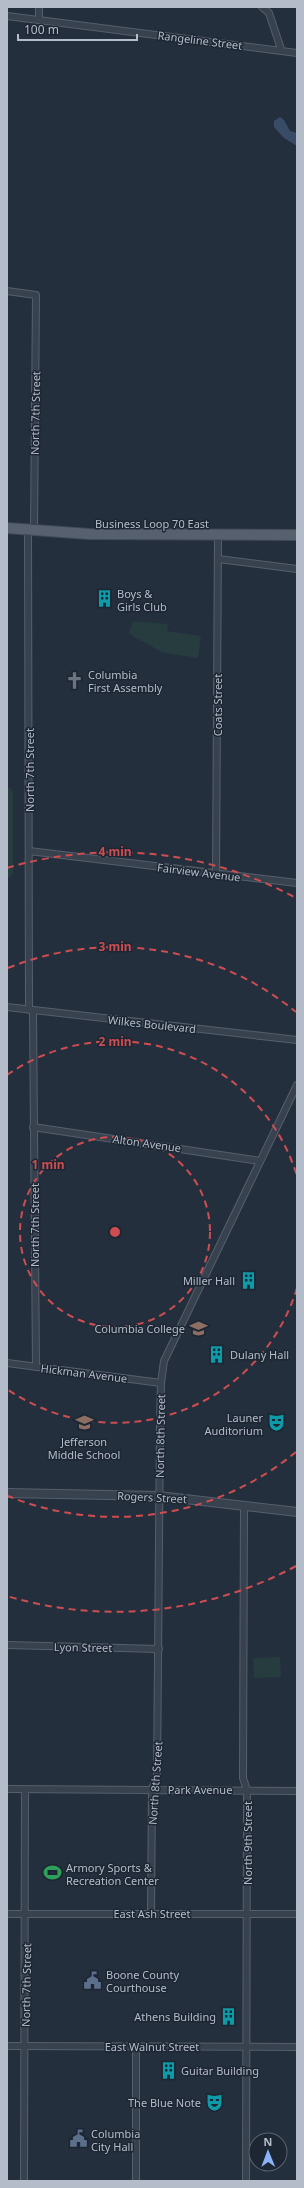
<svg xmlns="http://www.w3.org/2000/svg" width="304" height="2188" font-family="'Noto Sans',sans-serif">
  <rect width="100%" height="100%" fill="#242f3e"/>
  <path fill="#263c3f" d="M133 621 168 624 167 631 201 636 198 658 164 653 134 637 129 633Z
    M7 788H10L13 792V873L10 877H7Z
    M280 1657 281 1677 254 1678 253 1658Z"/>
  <path fill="#394c67" d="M280 117 284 120 290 131 297 133V146L284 138 274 127V121Z"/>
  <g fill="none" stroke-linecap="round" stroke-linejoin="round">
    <defs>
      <path id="minor" d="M262 7 269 13 281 49
        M7 16 297 53
        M39 20V7
        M7 291 36 295 34 531
        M28 530 29 1010
        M218 559 297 569
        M29 851 297 883
        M216 874 218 535
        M7 1007 297 1040
        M33 1011 36 1367
        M33 1127 260 1161
        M7 1363 161 1383
        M244 1506 243 1778 247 1790 246 2181
        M7 1645 159 1649
        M7 1789 297 1791
        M151 1913 152 1789 157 1777 160 1423 161 1383 164 1361 297 1085
        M7 1914H297
        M7 2046 297 2047
        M24 2181 25 1790
        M136 2181V2046"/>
      <path id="tertiary" d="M7 1493 159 1496 297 1512"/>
      <path id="primary" d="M7 528 89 534 297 535"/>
    </defs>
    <use href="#minor" stroke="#565f6c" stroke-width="8"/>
    <use href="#tertiary" stroke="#565f6c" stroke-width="10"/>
    <use href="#primary" stroke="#414a57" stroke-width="12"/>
    <use href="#minor" stroke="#38414e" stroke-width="6"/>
    <use href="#tertiary" stroke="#38414e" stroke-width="8"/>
    <use href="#primary" stroke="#56606e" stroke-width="10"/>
  </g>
  <g fill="none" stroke="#ce4d50" stroke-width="2" stroke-dasharray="7 5">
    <circle cx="115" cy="1232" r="95"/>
    <path d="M297 1288A190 190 0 0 1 7 1389M7 1075A190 190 0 0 1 297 1176"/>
    <path d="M296 1452A285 285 0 0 1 8 1496M8 968A285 285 0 0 1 296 1012"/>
    <path d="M296 1566A380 380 0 0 1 7 1596M7 868A380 380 0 0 1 296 898"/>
  </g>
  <defs>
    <symbol id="building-bare" viewBox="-9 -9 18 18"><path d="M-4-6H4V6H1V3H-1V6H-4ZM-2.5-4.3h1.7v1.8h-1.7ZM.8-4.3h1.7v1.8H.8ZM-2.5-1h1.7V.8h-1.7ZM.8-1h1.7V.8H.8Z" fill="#0f9aa8" stroke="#1d2633" stroke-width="2.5" paint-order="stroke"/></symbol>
    <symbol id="church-bare" viewBox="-9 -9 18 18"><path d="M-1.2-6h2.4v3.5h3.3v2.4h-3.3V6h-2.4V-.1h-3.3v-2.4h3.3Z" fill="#6b7280" stroke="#1d2633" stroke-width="2.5" paint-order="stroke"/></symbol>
    <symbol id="university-bare" viewBox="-9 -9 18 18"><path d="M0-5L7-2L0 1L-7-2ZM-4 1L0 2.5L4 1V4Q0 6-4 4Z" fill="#8d6e63" stroke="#1d2633" stroke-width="2.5" paint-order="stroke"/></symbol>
    <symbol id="school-bare" viewBox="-9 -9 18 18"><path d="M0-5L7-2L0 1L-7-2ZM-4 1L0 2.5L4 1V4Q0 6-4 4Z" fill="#8d6e63" stroke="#1d2633" stroke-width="2.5" paint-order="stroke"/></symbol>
    <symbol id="theatre-bare" viewBox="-9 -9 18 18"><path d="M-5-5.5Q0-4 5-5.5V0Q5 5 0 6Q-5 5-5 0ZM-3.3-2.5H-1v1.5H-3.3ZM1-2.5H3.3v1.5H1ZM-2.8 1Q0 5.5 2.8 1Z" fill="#0f9aa8" stroke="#1d2633" stroke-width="2.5" paint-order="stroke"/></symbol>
    <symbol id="stadium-bare" viewBox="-9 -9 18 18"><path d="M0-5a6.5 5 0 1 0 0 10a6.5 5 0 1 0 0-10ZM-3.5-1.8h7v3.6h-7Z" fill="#2e9e5b" stroke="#1d2633" stroke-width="2.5" paint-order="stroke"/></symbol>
    <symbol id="civic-bare" viewBox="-9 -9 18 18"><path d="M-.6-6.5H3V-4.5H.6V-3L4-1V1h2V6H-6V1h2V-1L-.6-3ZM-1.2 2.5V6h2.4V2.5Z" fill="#5c6f8a" stroke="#1d2633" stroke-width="2.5" paint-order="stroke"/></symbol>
  </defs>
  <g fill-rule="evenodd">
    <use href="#building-bare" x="92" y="586" width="25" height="25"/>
    <use href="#church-bare" x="62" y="668" width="25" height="25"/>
    <use href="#building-bare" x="236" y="1268" width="25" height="25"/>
    <use href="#university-bare" x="186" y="1316" width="25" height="25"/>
    <use href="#building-bare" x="204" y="1342" width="25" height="25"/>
    <use href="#school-bare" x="72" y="1410" width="25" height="25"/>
    <use href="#theatre-bare" x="264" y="1410" width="25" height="25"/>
    <use href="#stadium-bare" x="40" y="1860" width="25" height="25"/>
    <use href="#civic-bare" x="80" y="1968" width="25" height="25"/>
    <use href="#building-bare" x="216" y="2004" width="25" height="25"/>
    <use href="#building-bare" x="156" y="2058" width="25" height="25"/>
    <use href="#theatre-bare" x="202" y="2090" width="25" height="25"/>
    <use href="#civic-bare" x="66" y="2126" width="25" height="25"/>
  </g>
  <g text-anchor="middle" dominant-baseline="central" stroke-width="3" stroke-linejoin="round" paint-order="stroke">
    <g font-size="11" fill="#b4bcc9" stroke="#1d2633">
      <text transform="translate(200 40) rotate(7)">Rangeline Street</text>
      <text transform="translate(35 413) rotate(-89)">North 7th Street</text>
      <text x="152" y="523">Business Loop 70 East</text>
      <text transform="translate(217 705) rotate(-90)">Coats Street</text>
      <text transform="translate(29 770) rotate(-90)">North 7th Street</text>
      <text transform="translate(199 872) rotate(7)">Fairview Avenue</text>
      <text transform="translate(152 1024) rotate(6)">Wilkes Boulevard</text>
      <text transform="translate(147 1143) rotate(8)">Alton Avenue</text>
      <text transform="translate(34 1225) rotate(-90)">North 7th Street</text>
      <text transform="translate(84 1373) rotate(7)">Hickman Avenue</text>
      <text transform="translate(160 1436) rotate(-89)">North 8th Street</text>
      <text transform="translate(152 1497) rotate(3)">Rogers Street</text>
      <text transform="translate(83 1647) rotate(1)">Lyon Street</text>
      <text transform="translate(155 1783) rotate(-86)">North 8th Street</text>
      <text x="200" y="1789">Park Avenue</text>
      <text transform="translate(247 1843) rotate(-90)">North 9th Street</text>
      <text x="152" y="1913">East Ash Street</text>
      <text transform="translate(26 1985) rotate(-89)">North 7th Street</text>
      <text x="152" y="2046">East Walnut Street</text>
    </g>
    <g font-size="11" fill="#b4bcc9" stroke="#1d2633" text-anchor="start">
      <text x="117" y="593">Boys &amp;<tspan x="117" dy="13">Girls Club</tspan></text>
      <text x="88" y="674">Columbia<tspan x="88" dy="13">First Assembly</tspan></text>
      <text x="235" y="1280" text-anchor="end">Miller Hall</text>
      <text x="185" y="1328" text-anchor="end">Columbia College</text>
      <text x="230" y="1354">Dulany Hall</text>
      <text x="263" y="1417" text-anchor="end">Launer<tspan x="263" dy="13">Auditorium</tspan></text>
      <text x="84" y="1441" text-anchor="middle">Jefferson<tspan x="84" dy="13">Middle School</tspan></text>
      <text x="66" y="1867">Armory Sports &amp;<tspan x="66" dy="13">Recreation Center</tspan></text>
      <text x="106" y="1974">Boone County<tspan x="106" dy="13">Courthouse</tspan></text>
      <text x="216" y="2016" text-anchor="end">Athens Building</text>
      <text x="181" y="2070">Guitar Building</text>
      <text x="201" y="2102" text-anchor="end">The Blue Note</text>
      <text x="91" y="2133">Columbia<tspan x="91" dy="13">City Hall</tspan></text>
    </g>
  </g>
  <circle cx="115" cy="1232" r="6" fill="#ce4d50" stroke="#1d2633" stroke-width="2"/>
  <g font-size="12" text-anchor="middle" font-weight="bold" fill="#ce4d50" stroke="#1d2633" stroke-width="3" stroke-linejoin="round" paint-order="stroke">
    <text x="115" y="856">4 min</text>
    <text x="115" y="951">3 min</text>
    <text x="115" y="1046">2 min</text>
    <text x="48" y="1169">1 min</text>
  </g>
  <rect width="304" height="2188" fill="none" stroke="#b4bcc9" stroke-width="16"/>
  <g transform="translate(268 2152) rotate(359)"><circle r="19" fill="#1d2633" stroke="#59626f"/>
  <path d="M0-3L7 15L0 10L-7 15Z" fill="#8ab4f8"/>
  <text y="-6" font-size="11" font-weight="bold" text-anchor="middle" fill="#b4bcc9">N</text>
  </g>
  <path d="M18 34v6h119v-6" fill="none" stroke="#b4bcc9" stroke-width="2"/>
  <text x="24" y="34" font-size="12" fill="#b4bcc9" stroke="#1d2633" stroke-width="3" paint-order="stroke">100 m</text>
</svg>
